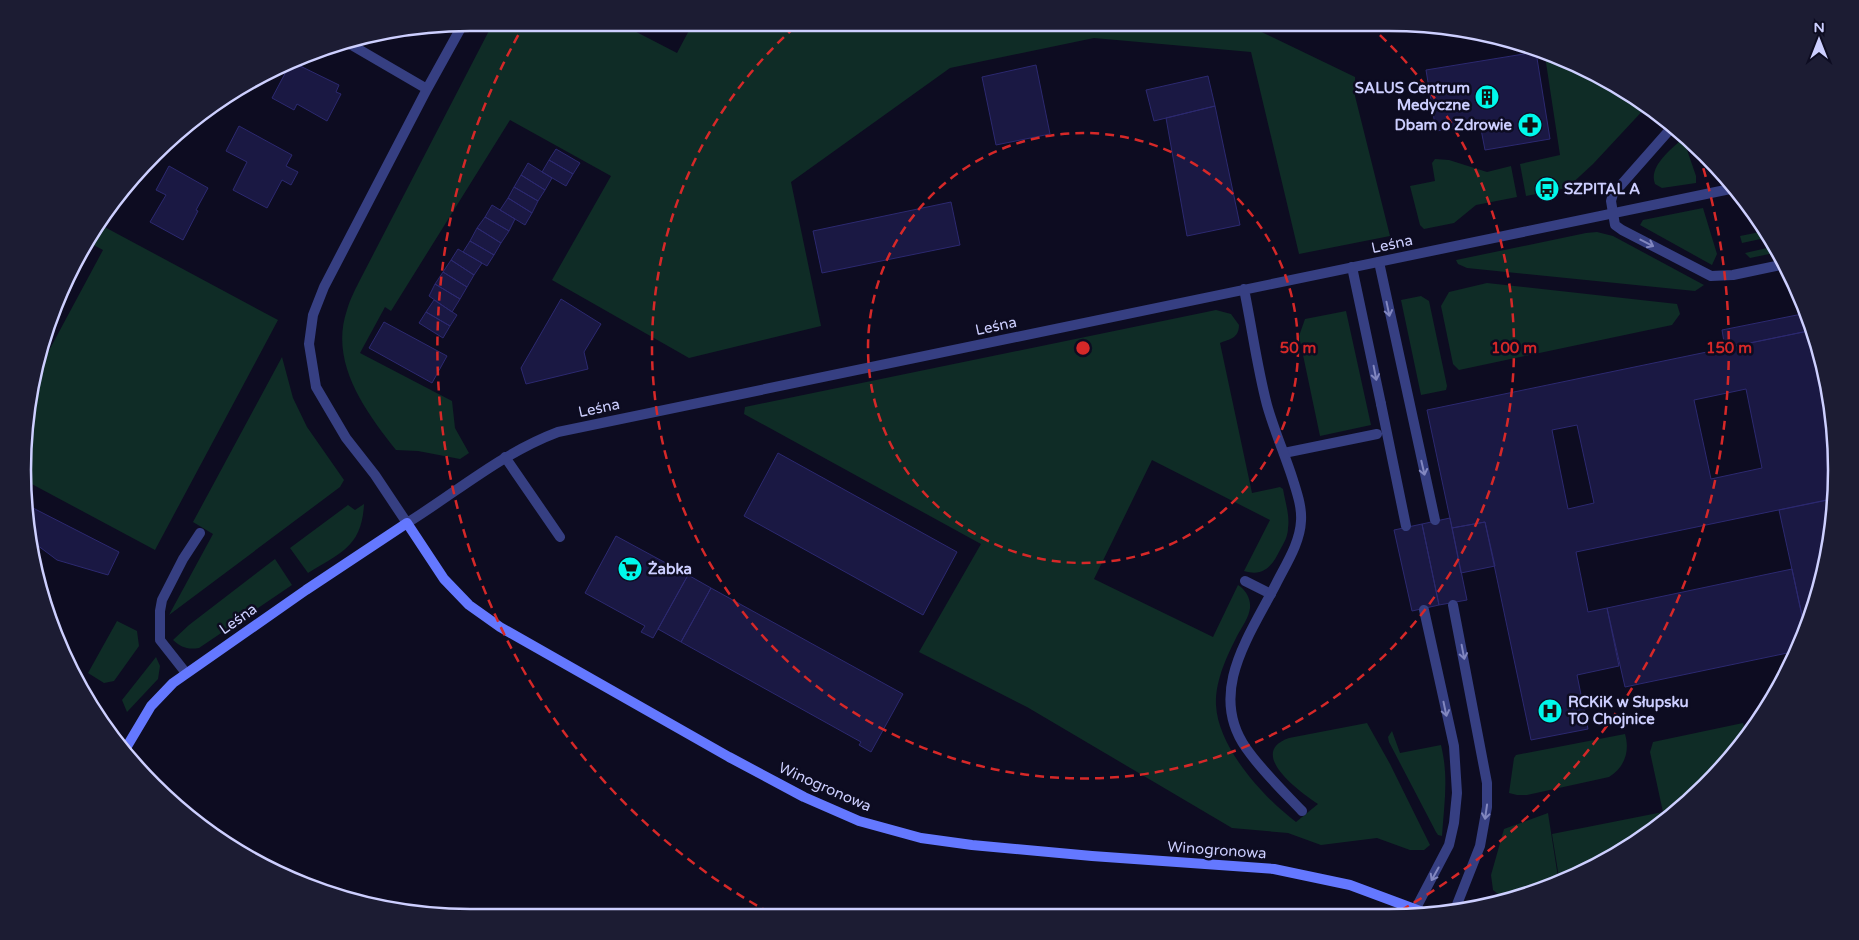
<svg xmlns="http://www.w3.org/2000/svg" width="1859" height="940" font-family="'Varela Round',sans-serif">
  <rect width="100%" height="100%" fill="#0d0c21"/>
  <path fill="#0f2c26" d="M493 23H619L677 53 693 23H1243L1355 77V96L1390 236 1299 254 1251 52 1094 38 950 68 791 182 821 326 689 358 552 280 611 176 510 120 391 311 385 307 360 353 452 401 455 428 469 453 460 459 418 451 396 450C365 411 329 362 347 310 350 299 356 288 361 278Z
    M1545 56C1573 54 1623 91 1647 106L1593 164 1567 188 1526 196 1520 164 1560 155Z
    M1683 138 1696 176V183L1662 188 1655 184C1648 166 1672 149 1683 138Z
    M1435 159 1449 160 1487 172 1511 166 1517 197 1476 205 1454 223 1424 229 1420 225 1410 186 1435 181 1432 163Z
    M1703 208 1717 254 1712 265 1640 225 1643 220Z
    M99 224 278 320 155 550 28 482 31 384 103 250 86 241Z
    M1765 231 1770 237 1742 243 1740 236Z
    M1597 232 1613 236 1704 285 1695 291 1467 268 1458 264 1456 260 1586 233Z
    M1776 246 1779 252 1750 258 1745 253Z
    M1487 283 1677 304 1680 314 1672 325 1459 370 1453 364 1441 306 1449 292Z
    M1421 296 1429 301 1447 386 1446 390 1421 395 1401 300Z
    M1216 310 1231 314 1239 325C1239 338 1230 339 1220 343L1252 493 1280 487 1283 489C1285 501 1290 516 1288 528 1288 536 1284 543 1280 550 1272 566 1264 577 1244 571L1270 520 1152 460 1094 579 1213 637 1238 585C1246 590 1251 599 1250 608 1249 617 1242 627 1237 636 1227 656 1215 681 1216 705 1218 748 1264 798 1296 822L1318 804C1300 792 1246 753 1289 738L1367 723 1390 764 1430 845 1424 850H1410L1377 838 1321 845 1288 833 1232 828 1027 707 919 652 981 544 744 414 745 407Z
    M1346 311 1371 425 1320 436 1299 336 1305 319Z
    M282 357 293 398 307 427 344 480 340 487 169 615 213 534 193 522Z
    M364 504C362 547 340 553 308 573L290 548 348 505 355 510Z
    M275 559 292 585 199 648C187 650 181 647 173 640L189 625Z
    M117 621 137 631 139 646 114 681 104 683 88 673Z
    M156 657 160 666 158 679 127 712 122 700Z
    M1743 723 1747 738 1744 743 1661 825 1632 842 1614 847 1615 852 1560 884 1552 834 1663 812 1650 752 1653 742Z
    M1392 731 1400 753 1441 745C1449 778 1444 804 1442 836L1438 835 1436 832 1389 742 1388 737Z
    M1625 734C1630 751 1625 767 1609 777L1527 795H1517L1509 793 1514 758 1516 755Z
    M1548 813 1559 884 1504 899 1493 890 1491 875 1504 829Z"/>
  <path fill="#1a1843" stroke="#2c2970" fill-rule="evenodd" d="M1536 52 1550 139 1485 150 1480 124 1436 131 1426 70Z
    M294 63 339 85 336 92 341 94 327 121 297 104 294 110 272 98 289 66Z
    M1036 65 1050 134 996 145 982 77Z
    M1208 76 1215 106 1154 121 1146 90Z
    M217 105 211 116 204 112Z
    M1215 106 1240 225 1187 236 1166 118Z
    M239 126 292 155 286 166 298 172 291 185 282 180 267 208 233 190 247 162 226 151Z
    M556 149 580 163 573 174 549 160Z
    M153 157 141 181 132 177 133 175Z
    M549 160 573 174 566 186 542 172Z
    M528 163 552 178 545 190 521 175Z
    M169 166 208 188 196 210 198 211 183 240 150 222 166 195 156 190Z
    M521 175 545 190 538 201 514 187Z
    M514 187 538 201 532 213 508 198Z
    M508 198 532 213 525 225 500 210Z
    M951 202 960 245 822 273 813 231Z
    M492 205 515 219 509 231 485 217Z
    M485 217 509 231 501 243 477 228Z
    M477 228 501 243 494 255 470 241Z
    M470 241 494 255 487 266 463 252Z
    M458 249 482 263 474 275 451 260Z
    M451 260 474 275 467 287 443 272Z
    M443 272 467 287 460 299 435 284Z
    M435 284 460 299 452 312 429 296Z
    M561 299 601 324 584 352 588 369 526 384 521 368Z
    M434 300 457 315 450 326 426 312Z
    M426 312 450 326 443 338 419 323Z
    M1807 313 1813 330 1725 348 1722 330Z
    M384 322 447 356 432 383 369 348Z
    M1813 330 1833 411 1836 498 1576 552 1588 612 1607 608 1619 666 1577 675 1588 729 1531 740 1485 522 1452 528 1427 410ZM1746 389 1762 468 1711 479 1694 400ZM1577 425 1594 503 1568 509 1552 430Z
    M778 453 957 552 923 615 744 516Z
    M1828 500 1832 520 1821 586 1805 629 1779 510Z
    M33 508 119 552 108 575 57 560 29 539 26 528 27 519Z
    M1450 518 1467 600 1439 605 1422 524Z
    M1485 522 1495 566 1461 573 1452 528Z
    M1422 524 1439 605 1412 611 1394 530Z
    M616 536 688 575 653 638 641 632 645 626 585 593Z
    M1792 569 1805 630 1797 651 1625 687 1607 608Z
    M688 575 711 588 681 642 658 629Z
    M711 588 903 694 871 752 859 745 861 742 681 642Z"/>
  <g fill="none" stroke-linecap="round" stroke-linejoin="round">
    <path stroke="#363f82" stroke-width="10" d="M1613 213 1611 201 1613 194 1673 126
      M1379 262 1435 520
      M1352 267 1381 404
      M1284 453 1377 434
      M505 457 560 537
      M1245 581 1271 594
      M1453 605 1487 783V807L1480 846 1454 912
      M186 673 160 640V611L162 600 183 559 200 533
      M1416 908 1449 845 1454 823 1457 793 1454 746 1424 610"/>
    <path stroke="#363f82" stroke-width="10" d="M463 24 427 89 324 287 313 315 309 344 316 387 346 438 375 475 407 523C457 492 502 453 558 432L1735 188
      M348 43 427 89
      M1613 213 1615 225 1622 230 1711 276 1733 275 1785 264
      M1244 289C1252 328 1257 367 1267 405 1274 430 1285 455 1293 480 1297 493 1302 507 1301 521 1300 543 1286 564 1276 584 1250 635 1207 692 1246 748 1262 771 1283 791 1302 811"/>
    <path stroke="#6478ff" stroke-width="10" d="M126 748 151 706 173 683 306 590 407 523 444 579 469 605 500 627 729 757 804 797 859 821 921 838 972 845 1092 856 1274 869 1350 885 1428 914"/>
    <path stroke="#363f82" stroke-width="10" d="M1381 404 1406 526"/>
  </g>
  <defs><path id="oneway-shaft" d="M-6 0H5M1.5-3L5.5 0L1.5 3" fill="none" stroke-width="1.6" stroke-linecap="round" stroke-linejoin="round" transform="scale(1.25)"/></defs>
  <g stroke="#8287c0">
    <use href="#oneway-shaft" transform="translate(1647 243) rotate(27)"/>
    <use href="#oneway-shaft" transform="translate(1388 309) rotate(78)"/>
    <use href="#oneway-shaft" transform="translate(1375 373) rotate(79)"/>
    <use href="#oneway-shaft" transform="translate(1423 468) rotate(77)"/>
    <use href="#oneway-shaft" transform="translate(1463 652) rotate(79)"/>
    <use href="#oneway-shaft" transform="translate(1445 709) rotate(78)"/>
    <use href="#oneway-shaft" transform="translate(1486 812) rotate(98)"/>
    <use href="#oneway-shaft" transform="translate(1435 874) rotate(119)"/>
  </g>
  <g fill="none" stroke="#d62828" stroke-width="2.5" stroke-dasharray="9 6">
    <circle cx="1083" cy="348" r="215"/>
    <path d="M1369 25A431 431 0 1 1 797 25"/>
    <path d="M770 913A646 646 0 0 1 524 25M1699 154A646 646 0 0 1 1396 913"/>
  </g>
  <defs>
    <symbol id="building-disc" viewBox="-11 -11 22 22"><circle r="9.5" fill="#00f8eb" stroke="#0d0c21"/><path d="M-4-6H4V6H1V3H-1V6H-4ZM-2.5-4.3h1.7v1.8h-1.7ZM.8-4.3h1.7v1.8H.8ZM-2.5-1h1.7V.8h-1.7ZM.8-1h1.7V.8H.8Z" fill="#111"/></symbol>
    <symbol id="pharmacy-disc" viewBox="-11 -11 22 22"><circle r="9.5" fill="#00f8eb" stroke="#0d0c21"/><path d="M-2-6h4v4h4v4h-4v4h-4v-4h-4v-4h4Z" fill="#111"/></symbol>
    <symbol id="bus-disc" viewBox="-11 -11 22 22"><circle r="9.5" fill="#00f8eb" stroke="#0d0c21"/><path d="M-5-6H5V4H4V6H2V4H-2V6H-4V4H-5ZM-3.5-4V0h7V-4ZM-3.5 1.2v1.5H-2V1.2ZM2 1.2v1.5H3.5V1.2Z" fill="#111"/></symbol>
    <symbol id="supermarket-disc" viewBox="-11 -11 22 22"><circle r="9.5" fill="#00f8eb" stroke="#0d0c21"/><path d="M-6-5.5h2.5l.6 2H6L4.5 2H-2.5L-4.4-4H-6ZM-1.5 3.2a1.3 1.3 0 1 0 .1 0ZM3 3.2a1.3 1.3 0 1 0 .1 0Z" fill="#111"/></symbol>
    <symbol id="hospital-disc" viewBox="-11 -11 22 22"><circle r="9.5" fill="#00f8eb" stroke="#0d0c21"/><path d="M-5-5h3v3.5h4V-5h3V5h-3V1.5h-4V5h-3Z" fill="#111"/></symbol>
  </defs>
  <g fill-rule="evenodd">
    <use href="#building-disc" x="1473" y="83" width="28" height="28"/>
    <use href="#pharmacy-disc" x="1516" y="111" width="28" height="28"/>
    <use href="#bus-disc" x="1533" y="175" width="28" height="28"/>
    <use href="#supermarket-disc" x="616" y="555" width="28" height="28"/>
    <use href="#hospital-disc" x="1536" y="697" width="28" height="28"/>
  </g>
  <g text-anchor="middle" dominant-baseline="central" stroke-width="5" stroke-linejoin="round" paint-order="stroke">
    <g font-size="15" font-weight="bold" fill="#cdcfff" stroke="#0d0c21" text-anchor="start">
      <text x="1470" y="88" text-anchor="end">SALUS Centrum<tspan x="1470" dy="17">Medyczne</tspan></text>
      <text x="1512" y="125" text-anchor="end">Dbam o Zdrowie</text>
      <text x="1564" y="189">SZPITAL A</text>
      <text x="648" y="569">Żabka</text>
      <text x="1568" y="702">RCKiK w Słupsku<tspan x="1568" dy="17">TO Chojnice</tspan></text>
    </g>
    <g font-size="15" fill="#cdcfff" stroke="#0d0c21">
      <text transform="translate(1392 244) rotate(-12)">Leśna</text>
      <text transform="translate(996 326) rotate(-12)">Leśna</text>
      <text transform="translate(599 408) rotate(-12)">Leśna</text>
      <text transform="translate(238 619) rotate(-35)">Leśna</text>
      <text transform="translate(825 787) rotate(24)">Winogronowa</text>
      <text transform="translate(1217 850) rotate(4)">Winogronowa</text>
    </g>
  </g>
  <path d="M0 0H1859V940H0ZM470 31H1389A439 439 0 0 1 1828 470V470A439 439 0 0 1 1389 909H470A439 439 0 0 1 31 470V470A439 439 0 0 1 470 31Z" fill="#1c1c33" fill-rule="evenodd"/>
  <path fill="none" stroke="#cdcfff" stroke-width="2.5" d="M470 31H1389A439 439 0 0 1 1828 470V470A439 439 0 0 1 1389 909H470A439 439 0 0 1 31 470V470A439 439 0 0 1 470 31Z"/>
  <circle cx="1083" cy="348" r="8" fill="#d62828" stroke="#0d0c21" stroke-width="2.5"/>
  <g font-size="15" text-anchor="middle" font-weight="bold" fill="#d62828" stroke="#0d0c21" stroke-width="5" stroke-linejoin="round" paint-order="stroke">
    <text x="1298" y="353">50 m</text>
    <text x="1514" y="353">100 m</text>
    <text x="1729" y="353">150 m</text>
  </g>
  <g transform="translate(1819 40)" stroke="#0d0c21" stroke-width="4" paint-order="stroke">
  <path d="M0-4L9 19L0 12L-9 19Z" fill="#cdcfff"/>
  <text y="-8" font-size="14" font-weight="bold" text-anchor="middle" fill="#cdcfff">N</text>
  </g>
</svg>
